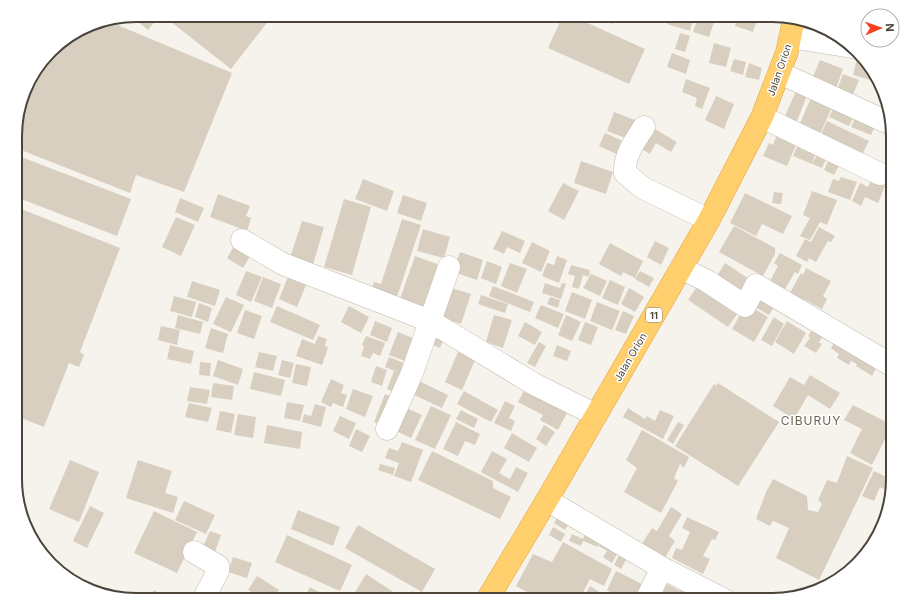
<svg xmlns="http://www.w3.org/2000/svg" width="908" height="615" font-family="Inter,sans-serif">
  <rect width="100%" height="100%" fill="#f6f3ec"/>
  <path fill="#d8cfc1" d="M136 15H160L148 30 131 16Z
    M169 15H273L231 69 166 18Z
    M532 15H553L550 22Z
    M563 15H570L645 49 629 84 548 48Z
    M590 15H617L613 24Z
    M670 15H694L690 31 667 24Z
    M711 15H732L730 23 710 18Z
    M738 15H751L758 17 753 32 735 26Z
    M698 17 714 22 709 37 693 32Z
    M108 21 232 73 184 192 136 175 130 193 16 148V121L40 66 56 45 90 24Z
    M808 21 823 28 822 31 807 29Z
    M680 33 690 36 685 52 675 49Z
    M714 43 731 48 726 67 709 63Z
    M672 53 690 60 686 74 667 67Z
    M858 55 877 76V82L853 75Z
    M734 59 746 62 743 75 730 71Z
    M820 60 843 69 834 94 810 84Z
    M749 63 762 68 759 80 745 77Z
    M843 74 859 80 850 102 835 96Z
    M686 79 710 88 702 109 695 106 697 98 682 92Z
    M799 84 810 88 795 126 783 121Z
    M814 91 835 100 818 139 797 130Z
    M716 96 734 104 724 129 705 120Z
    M837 101 857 110 849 126 829 117Z
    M858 111 878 119 871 135 851 127Z
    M614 112 640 122 633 141 607 131Z
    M827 121 869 141 862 155 820 136Z
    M653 128 677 142 671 152 656 143 650 154 640 148Z
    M778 132 798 140 787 166 763 156 769 143 773 145Z
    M605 133 627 143 621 156 599 146Z
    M799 142 804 144 801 149 808 152 810 146 817 149 812 164 793 156Z
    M819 151 828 155 822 168 812 164Z
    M16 155 131 199 117 236 16 197Z
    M830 157 841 162 834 175 824 170Z
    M581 161 613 172 606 194 574 183Z
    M841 177 857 182 850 200 828 192 833 179 839 181Z
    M363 179 394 191 387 211 355 199Z
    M871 180 885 186 878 203 865 197 861 206 852 201 860 183 868 187Z
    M563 183 579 191 564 220 548 211Z
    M812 191 837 200 827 225 820 222 810 240 800 236 810 218 803 215Z
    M774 192 783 193 781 204 772 203Z
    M745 193 792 216 783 234 762 224 756 236 730 223Z
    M218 194 250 206 246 216 251 218 247 231 210 217Z
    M403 195 427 203 421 221 397 213Z
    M180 198 204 208 198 222 175 212Z
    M344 199 371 207 352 275 324 267Z
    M16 207 120 248 80 352 84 355 79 367 69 363 44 427 16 416Z
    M176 217 195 225 181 256 162 247Z
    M402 219 421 225 395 303 370 295 374 282 381 284Z
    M302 221 324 227 312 268 289 261Z
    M734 226 775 248V254L763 276 719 252Z
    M819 227 835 236 831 242 828 241 816 262 809 258 807 262 796 256 805 239 811 242Z
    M423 229 450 237 444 258 417 251Z
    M502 231 525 241 520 253 507 247 504 254 493 249Z
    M237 241 253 251 243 268 227 258Z
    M655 241 669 248 661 265 647 257Z
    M532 242 550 251 541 272 522 263Z
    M610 243 643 261 635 278 623 272 621 276 599 264Z
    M460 252 483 260 477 280 453 272Z
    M780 253 802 265 798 274 795 272 785 289 770 281 778 266 774 263Z
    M415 256 440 265 426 308 400 299Z
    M557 256 567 260 559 283 542 276 547 263 554 265Z
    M487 261 502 267 496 284 481 278Z
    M510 263 527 269 517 293 501 286Z
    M725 263 752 281 742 299 714 281Z
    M571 265 590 270 589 277 583 275 579 289 572 287 575 276 568 274Z
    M806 268 831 281 823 296 827 299 822 309 805 300 803 304 788 296 801 273 803 275Z
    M246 271 262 277 251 302 236 295Z
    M640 271 654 278 649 287 635 279Z
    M591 274 607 281 600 296 583 288Z
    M263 277 281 284 272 308 254 301Z
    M288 277 306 285 297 307 279 299Z
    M702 279 742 307 728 327 688 300Z
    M610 280 625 287 618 305 602 298Z
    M192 281 220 290 215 306 187 297Z
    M545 283 560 288 562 283 566 284 561 299 542 293Z
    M493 286 534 302 530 312 489 296Z
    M448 287 471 294 461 324 438 317Z
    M629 288 644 297 635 312 621 304Z
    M759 288 778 300 769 315 750 304Z
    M572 292 592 300 585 319 565 311Z
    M481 295 508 304 505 313 478 304Z
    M174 296 196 302 192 317 170 311Z
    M226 297 244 305 231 332 213 324Z
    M550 297 560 300 558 308 547 304Z
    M597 302 620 311 612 330 590 321Z
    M199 303 212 308 208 322 195 317Z
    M541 305 564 314 558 328 535 318Z
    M277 306 320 325 313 340 270 322Z
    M349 306 369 317 361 333 341 322Z
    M750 306 768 317 754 342 732 329 744 308Z
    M245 310 262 316 254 339 237 333Z
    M623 311 634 316 626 334 615 330Z
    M178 315 203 322 200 334 175 328Z
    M494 315 512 320 503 348 486 342Z
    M566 315 581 322 572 341 558 335Z
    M774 317 784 324 772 346 761 340Z
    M375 321 392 328 387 342 370 335Z
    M787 321 806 333 794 354 775 342Z
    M525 322 542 332 535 345 518 336Z
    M585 322 598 327 591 345 578 340Z
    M161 326 180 330 177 345 158 340Z
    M814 327 824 334 819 342 822 344 816 353 804 346 810 338 808 336Z
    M211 328 228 334 223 353 205 348Z
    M431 328 446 335 440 348 426 342Z
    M398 332 415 339 410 363 389 355Z
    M318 336 327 339 325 345 328 348 322 365 296 356 302 339 315 344Z
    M366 336 385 343 380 356 373 353 370 359 361 356 364 346 362 345Z
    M838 336 880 361 872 376 856 366 857 364 851 361 849 365 837 358 839 354 831 348Z
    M539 342 546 346 535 367 527 363Z
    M170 345 194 351 191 364 167 359Z
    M557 345 571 351 567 361 553 356Z
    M259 352 277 356 273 371 255 367Z
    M458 352 475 360 462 390 445 382Z
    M389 357 411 366 400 394 387 389 394 371 385 367Z
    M218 360 243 369 238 385 213 376Z
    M282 360 294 363 290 378 278 375Z
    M200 362 211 363 210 376 199 375Z
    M296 364 311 367 307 386 292 383Z
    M376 366 387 370 382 386 371 382Z
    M254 372 285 380 281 396 250 389Z
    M810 375 840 393 830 409 808 395 794 419 773 406 790 377 804 385Z
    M331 379 344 385 341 393 347 395 343 407 333 403 331 407 321 402Z
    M419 381 448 395 442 408 412 394Z
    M213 383 234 386 232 400 211 397Z
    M528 383 571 405 558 430 540 420 543 415 518 402Z
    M718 383 779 422 738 486 675 446 714 384 716 386Z
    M190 387 210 390 207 404 187 401Z
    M353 389 373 396 365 417 346 409Z
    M464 391 498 410 491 422 457 404Z
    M385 394 397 399 385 427 374 422Z
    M505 401 515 406 509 418 515 421 511 431 494 423Z
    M287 402 304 405 300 421 284 418Z
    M189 403 212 408 208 422 185 417Z
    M315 404 326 407 321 427 302 422 304 414 311 416Z
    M853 405 892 425 872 465 850 453 862 429 844 420Z
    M431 406 451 415 435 449 415 440Z
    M404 407 422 415 411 438 390 428Z
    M628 408 645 419 647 416 655 421 660 410 674 416 663 439 623 417Z
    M461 410 478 419 474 428 456 419Z
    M220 411 235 414 231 433 216 430Z
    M238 414 256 417 253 438 234 435Z
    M340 416 356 423 349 439 333 431Z
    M456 422 480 434 475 445 465 441 458 456 443 449Z
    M678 422 684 425 673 444 667 440Z
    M267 425 302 432 300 449 264 443Z
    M544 425 555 432 546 446 536 439Z
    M356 429 370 436 362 452 349 446Z
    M642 430 689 457 684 468 680 464 674 478 678 481 661 513 624 492 637 468 626 460Z
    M512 433 537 448 529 462 504 448Z
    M402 442 423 450 411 482 394 476 399 463 385 458 389 448 398 451Z
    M432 451 493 481V488L511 497 500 519 418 480Z
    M492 451 507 459 499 473 510 479 516 467 528 473 518 492 481 472Z
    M847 456 873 468 819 580 776 558 789 528 773 521 770 526 756 519 766 492 773 479 807 496 808 510 818 512 822 504 818 500 827 480 837 483Z
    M70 460 99 472 79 522 49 509Z
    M138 460 172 471 165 493 178 497 173 513 126 498Z
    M380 464 395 468 393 475 378 470Z
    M874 471 893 480V486L890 492 880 487 874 501 862 496Z
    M184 501 215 515 206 534 175 520Z
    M90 506 104 513 87 548 73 541Z
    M671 507 682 514 669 536 675 541 663 561 638 550 652 528 657 531Z
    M298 510 340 527 333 546 291 529Z
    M154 511 197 532 177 573 134 553Z
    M560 514 571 521 565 530 554 523Z
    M687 517 719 532 715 540 712 539 703 556 710 559 703 574 672 558 676 548 682 550 690 532 682 528Z
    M358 525 435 569 422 592 345 548Z
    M588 526 603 534 598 547 583 541 581 546 569 541 572 534 583 539Z
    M553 527 565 534 561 542 549 535Z
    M210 531 221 535 213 557 201 551Z
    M287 535 352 565 340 591 275 562Z
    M605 535 621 547 612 563 603 557 607 551 599 546Z
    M563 542 612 569 604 586 590 579 579 600H542L516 586 533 554 552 562Z
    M623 548 630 552 621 569 614 565Z
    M233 557 252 563 247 578 228 572Z
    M616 571 648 587 641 600H613L616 595 607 590Z
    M366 574 392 591 387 600H353L351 599Z
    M257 576 279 590 273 600H264L248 590Z
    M685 582 695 587 689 600H664L660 598 667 584 680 591Z
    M590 586 606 596 603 600H582Z
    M310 587 333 600H303Z
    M154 590 162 595 160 600H148Z
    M412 591 428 600H408Z"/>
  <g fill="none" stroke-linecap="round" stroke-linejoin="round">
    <defs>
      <path id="minor" d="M790 37 852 47
        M780 73 891 124
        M762 117 880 174
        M644 127C635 141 624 155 625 173L643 188 709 220
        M242 240 283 264 430 321 534 384 596 415
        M681 268 707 281 745 306 756 285 893 366
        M387 429 412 373 449 267
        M547 500 662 568 725 600
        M194 552 218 566V571L203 600
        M646 600 662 568"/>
      <path id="highway" d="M487 600 547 500 709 220 762 117 787 52 794 18"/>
    </defs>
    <use href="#minor" stroke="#c2bbae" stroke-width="23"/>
    <use href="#highway" stroke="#e0a43c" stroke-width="23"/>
    <use href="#minor" stroke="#fff" stroke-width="22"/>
    <use href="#highway" stroke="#ffcf6e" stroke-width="22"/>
  </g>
  <g text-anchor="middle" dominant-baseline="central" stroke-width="3" stroke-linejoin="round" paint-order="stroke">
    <rect fill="#fff" stroke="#817c74" stroke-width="1" x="646" y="308" width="16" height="14" rx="3"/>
    <g font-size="9" font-weight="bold" fill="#4b4439">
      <text x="654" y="315">11</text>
    </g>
    <g font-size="10" fill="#4b4439" stroke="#fff">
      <text transform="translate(779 70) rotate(-71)">Jalan Orion</text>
      <text transform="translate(630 357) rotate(-60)">Jalan Orion</text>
    </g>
    <g font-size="12" letter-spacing="1" fill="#6e6250" stroke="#fff">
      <text x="811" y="420">CIBURUY</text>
    </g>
  </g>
  <path d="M0 0H908V615H0ZM136 22H772A114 114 0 0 1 886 136V479A114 114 0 0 1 772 593H136A114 114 0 0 1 22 479V136A114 114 0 0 1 136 22Z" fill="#fff" fill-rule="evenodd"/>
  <path fill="none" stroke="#4b4439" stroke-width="2" d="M136 22H772A114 114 0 0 1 886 136V479A114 114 0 0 1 772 593H136A114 114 0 0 1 22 479V136A114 114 0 0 1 136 22Z"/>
  <g transform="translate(880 28) rotate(88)"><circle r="19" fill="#ffffff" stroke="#b7b4b0"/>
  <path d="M0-3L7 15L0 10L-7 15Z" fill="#fc3f1d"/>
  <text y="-6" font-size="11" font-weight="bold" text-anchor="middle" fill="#4b4439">N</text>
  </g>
</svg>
